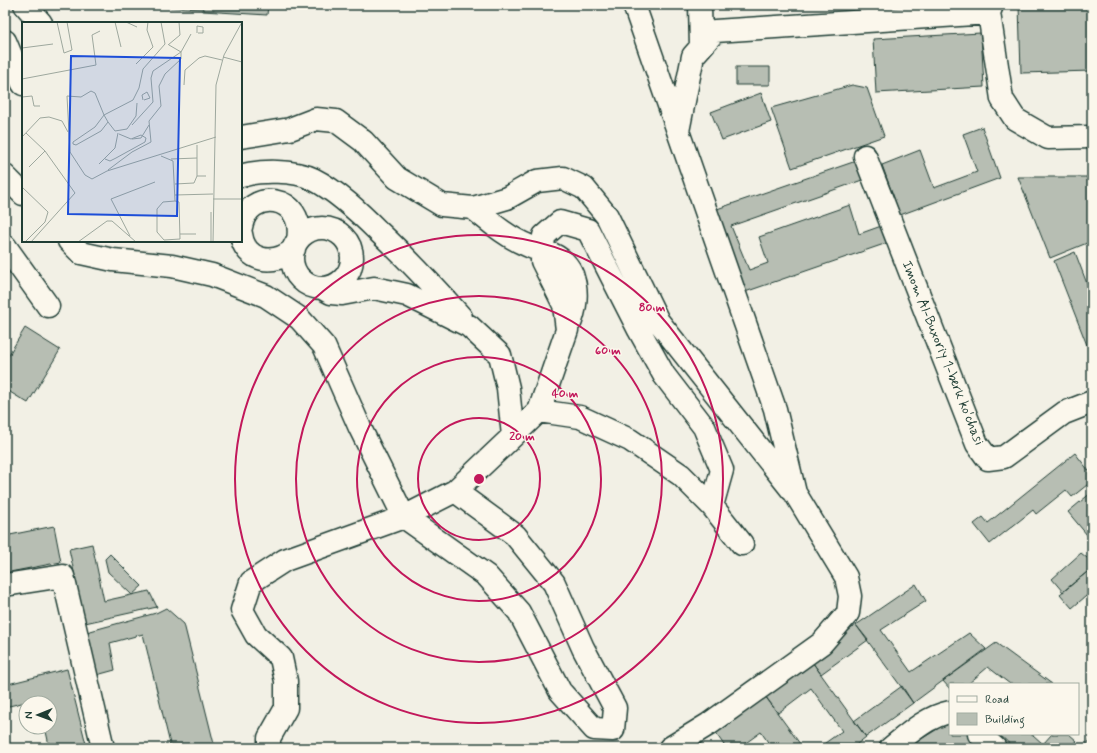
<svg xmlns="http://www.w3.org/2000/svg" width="1097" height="753" font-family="Mynerve,sans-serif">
  <rect width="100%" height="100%" fill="#f2f0e5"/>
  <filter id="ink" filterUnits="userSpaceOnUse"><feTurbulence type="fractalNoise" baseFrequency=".025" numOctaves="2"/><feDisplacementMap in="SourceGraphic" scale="8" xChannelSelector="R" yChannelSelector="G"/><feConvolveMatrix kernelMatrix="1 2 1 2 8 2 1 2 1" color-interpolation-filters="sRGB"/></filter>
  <g filter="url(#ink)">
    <path fill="#b7beb3" stroke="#1f3d34" d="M163 5H204L203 9 162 7Z
      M204 5H268L267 15 203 11Z
      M1019 5H1092V71L1021 73Z
      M981 33 984 87 876 93 873 39Z
      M736 67H770V85H736Z
      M852 85 867 88 884 136 792 168 771 108Z
      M761 93 771 122 722 140 711 112Z
      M982 127 1000 178 900 215 882 165 920 150 934 188 977 172 963 134Z
      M859 160 865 179 731 226 749 270 768 263 759 237 850 205 859 234 884 225 890 242 745 292 714 210Z
      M1092 174V241L1050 258 1018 177H1090Z
      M1075 252 1092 297V358L1054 261Z
      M25 328 60 350 28 403 5 389V361Z
      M1075 453 1092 475V481L1072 497 1066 490 1036 514 1033 510 990 544 974 524 983 517 988 523Z
      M1092 492V541L1068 512Z
      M54 526 61 562 5 573V536Z
      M92 544 104 601 149 591 157 607 85 623 69 549Z
      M1081 553 1092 562V568L1063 592 1052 579Z
      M110 554 142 586 132 595 108 572 105 559Z
      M1092 568V591L1072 608 1060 594Z
      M916 584 926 601 881 630 911 672 969 633 986 649 913 703 856 625Z
      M166 608 184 624 215 748H171L143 634 110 643 115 670 93 676 83 633 156 613Z
      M856 625 868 640 821 674 810 659Z
      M996 643 1052 684H1010L988 667 968 684H950V689L943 681Z
      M810 659 866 737 852 748H818L842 731 811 688 778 713 763 693Z
      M67 669 87 748H37L49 745 45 727H50V703H39L38 699 5 707V673L8 684Z
      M902 686 913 703 866 737 854 721Z
      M765 696 803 748H772L761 732 743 745 745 748H726L715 732Z
      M950 721V734H967L979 748H955L949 742 941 748H907Z
      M999 734H1032L1043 744 1052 734H1069L1077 741 1070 748H1014Z
      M1092 738V748H1083Z"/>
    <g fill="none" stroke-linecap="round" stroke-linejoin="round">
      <defs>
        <path id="minor" d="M25 5 41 23
          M634 5 775 409 795 493 846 577 850 596 848 613 822 643 709 724 670 748
          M700 5 701 47
          M992 5 989 13 1002 99 1015 119 1048 138 1092 137
          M5 41 23 84
          M678 131 693 56 715 31 989 13
          M241 137 290 129 316 119 336 121 363 141 397 178 442 205 473 208 507 198 537 181 563 178 584 188 607 216 658 321 792 490
          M865 156 977 444 988 459 1004 457 1064 413 1092 402
          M5 176 23 194
          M241 176C259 170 295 170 313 179 337 191 360 213 379 232 408 259 435 288 461 317
          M473 208C490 222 508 238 529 246 536 250 545 251 552 254 579 266 579 298 571 321
          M241 227C248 187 306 194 298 240
          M292 258a30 30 0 1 1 60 0a30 30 0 1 1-60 0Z
          M241 234C245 263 275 266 294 249
          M69 241 81 253 113 260 172 266 212 275 266 296 299 318 324 346 360 428 404 517 487 576 519 612 560 691 594 729 613 730 615 708 583 648 554 583 515 535 455 491 404 517 285 560 251 582 242 610 256 635 281 658 286 681V708L269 738V748
          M5 246 48 306
          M322 288 331 293 342 294 374 288 407 295 469 326 500 355 508 388 513 436 455 491
          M539 411 567 330 564 305 542 261 544 236 560 222 588 230 639 330 664 375 704 427 722 470 712 506
          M513 436 539 411 580 417 630 440 681 475 712 506 742 544
          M5 585 63 576 103 748
          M979 734 995 748
          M891 748C908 734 928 716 950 712"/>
      </defs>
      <use href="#minor" stroke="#1f3d34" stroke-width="25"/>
      <use href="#minor" stroke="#fbf7ec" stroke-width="22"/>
    </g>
  </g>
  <g fill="none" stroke="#c2185b" stroke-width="2">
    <circle cx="479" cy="479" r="61"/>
    <circle cx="479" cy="479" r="122"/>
    <circle cx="479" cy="479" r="183"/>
    <circle cx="479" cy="479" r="244"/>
  </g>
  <g text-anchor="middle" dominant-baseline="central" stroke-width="3" stroke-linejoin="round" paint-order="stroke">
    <g font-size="14" fill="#1f3d34" stroke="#fbf7ec">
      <text transform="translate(943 353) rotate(68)">Imom Al-Buxoriy 1-berk koʻchasi</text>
    </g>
  </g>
  <g transform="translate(22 22)">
    <rect width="220" height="220" fill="#f2f0e5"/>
    <path fill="none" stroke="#9ea89e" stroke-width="1" d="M35 0 42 31 50 28 45 0M93 0 99 25M104 0 115 5M139 0 143 22 121 47 117 66 111 78 82 93 86 100 79 109 54 123 51 122V120L73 105 82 93 73 71 69 69 59 75 45 74 48 130 63 153 70 157 85 149 194 115M175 11V4L181 5V11H176M146 23 158 13 157 0M147 23 159 30 169 12M0 26 31 22M201 35 220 40M114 42 131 25 125 8 126 0M0 57 74 43 70 13 78 9M162 63 163 48 177 36 183 34 200 38M0 75 10 74 12 84H18M121 78 120 73 125 70 128 76 122 78M86 100 93 109 105 107 114 94 115 81M110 103 131 80 129 56 131 49 159 30M4 111 23 129M0 115 18 96 27 95 40 99 46 110M110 117 119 116 127 103M175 123V154M139 134 151 139 153 179 157 180 158 217 142 218 135 210V187L141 180 153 179M83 137 88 139 94 136 123 120 124 116 119 113 109 117 97 112M149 137 175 136M77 142 93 126 96 111M7 145 23 129 53 171 9 220M86 148 110 130 129 120 127 99 139 84 137 64 143 52 159 37V30M153 162 172 161 175 154H184M0 165 26 190 23 200 3 220M153 173 191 172M191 177H220M189 190V220M158 212H174M108 214 89 177 133 160M56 220 85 199H90L114 220M191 220 194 63 202 33 220 0"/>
    <path fill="#1d4ed8" fill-opacity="0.15" stroke="#1d4ed8" stroke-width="2" d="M49 34 158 36 155 194 46 192Z"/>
    <rect width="220" height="220" fill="none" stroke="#1f3d34" stroke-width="2"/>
  </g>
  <circle cx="479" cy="479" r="6" fill="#c2185b" stroke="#fbf7ec" stroke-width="2"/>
  <g font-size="12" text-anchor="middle" font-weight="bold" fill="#c2185b" stroke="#fbf7ec" stroke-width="3" stroke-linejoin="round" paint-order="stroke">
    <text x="652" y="311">80 m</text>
    <text x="608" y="354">60 m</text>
    <text x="565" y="397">40 m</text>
    <text x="522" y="440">20 m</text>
  </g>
  <rect width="1097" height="753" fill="none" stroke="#fbf7ec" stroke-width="20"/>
  <rect x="10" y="10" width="1077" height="733" fill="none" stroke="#1f3d34" stroke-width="1.5" filter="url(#ink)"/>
  <rect x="949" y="683" width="130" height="52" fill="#fbf7ec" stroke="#a3ada2"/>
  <rect x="957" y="696" width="20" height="6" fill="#fbf7ec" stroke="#a3ada2"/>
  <text x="985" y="703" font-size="12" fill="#1f3d34">Road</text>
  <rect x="957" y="713" width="20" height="12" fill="#b7beb3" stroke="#a3ada2"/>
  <text x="985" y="723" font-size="12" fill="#1f3d34">Building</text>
  <g transform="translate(38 715) rotate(269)"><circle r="19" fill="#fbf7ec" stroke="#a3ada2"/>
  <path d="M0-3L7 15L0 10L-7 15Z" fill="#1f3d34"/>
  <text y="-6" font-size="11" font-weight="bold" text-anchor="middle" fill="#1f3d34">N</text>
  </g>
</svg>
